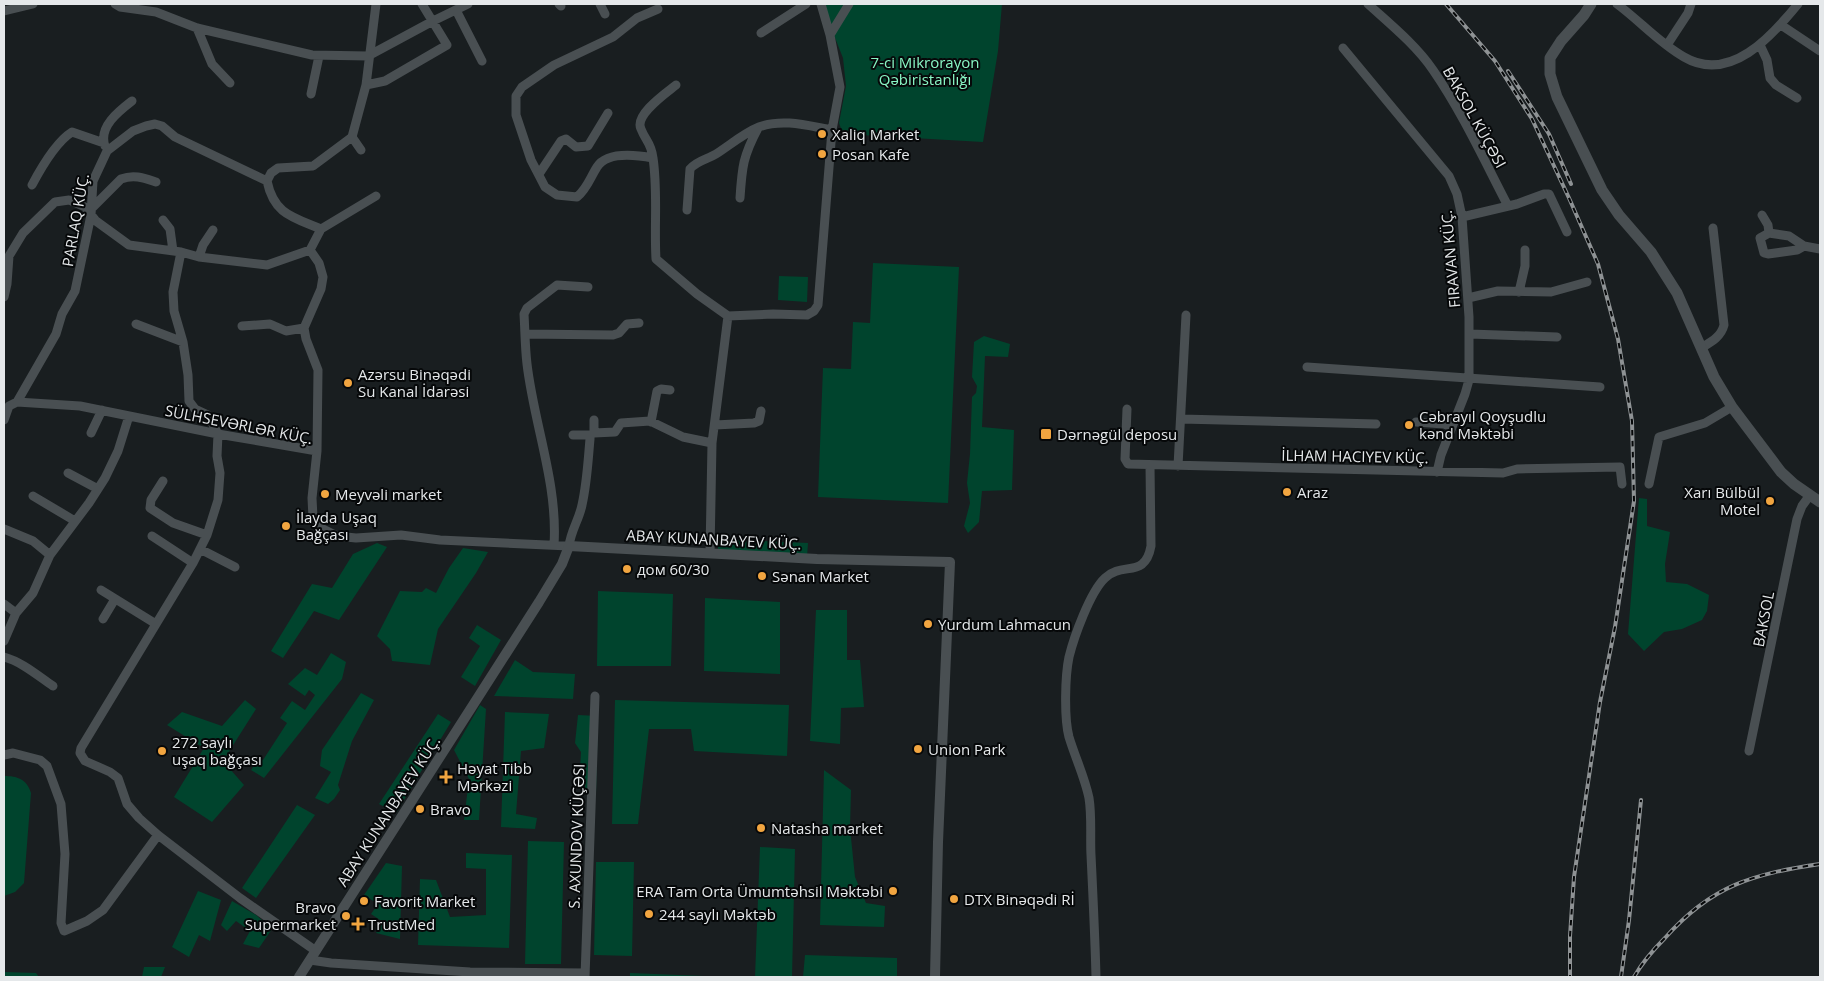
<svg xmlns="http://www.w3.org/2000/svg" width="1824" height="981" font-family="'Open Sans',sans-serif">
  <rect width="100%" height="100%" fill="#191e20"/>
  <path fill="#00442d" d="M823 4H1002L998 51 983 142 843 134 839 123 846 86 843 58 822 5Z
    M873 263 959 267 948 503 818 497 823 368 851 369 853 322 870 323Z
    M779 276 808 277 807 302 778 300Z
    M984 336 1010 344 1008 357 985 356 982 427 1014 430 1012 490 982 491 979 522 968 533 964 526 970 503 967 483 970 454 972 397 976 393 977 386 972 377 974 342Z
    M1639 498 1647 499V526L1670 532 1665 564 1666 582 1687 584 1709 595 1707 611 1702 620 1682 629 1664 632 1644 651 1628 634Z
    M718 539 808 543 807 557 718 553Z
    M377 543 387 547 339 620 314 611 283 658 271 651 312 584 332 588 353 554Z
    M463 548 488 552 476 573 438 629 430 665 392 661 390 649 377 636 400 591 422 592 426 588 436 593 449 568Z
    M598 591 673 594 671 666H597Z
    M705 598 780 602V674L704 671Z
    M816 610H847V660H860L864 707 841 708 840 744 810 741Z
    M477 625 501 640 475 686 461 677 480 646 469 638Z
    M331 653 346 662 342 679 264 778 251 770 259 758 263 760 287 723 280 718 292 701 305 710 315 695 309 690 305 696 288 684 305 668 317 675Z
    M515 660 533 672 575 674 573 699 494 696Z
    M361 693 374 700 352 741 338 785 340 790 334 799 328 804 315 798 331 772 320 766 322 750Z
    M245 700 256 709 223 761 244 785 212 822 174 797 204 748 167 725 182 712 222 726Z
    M615 700 789 705 787 756 694 751 691 729H649L638 824H612Z
    M480 705 486 709 479 820H464L469 779 454 750Z
    M505 712 549 714 544 748 521 751 516 814 537 818 535 829 501 827Z
    M438 714 451 722 396 813 379 804Z
    M578 715 598 716 596 794 585 793V778L580 770 581 752 575 743Z
    M824 770 851 790 850 828 855 877 866 903 885 906 884 927 820 925Z
    M4 776C17 776 27 779 31 793L24 883 15 892 4 896Z
    M297 805 315 815 256 898 242 888Z
    M528 841 564 842 561 964H525Z
    M760 847 795 849 792 977H755Z
    M466 853 512 855 509 948 418 945 420 879 436 880 450 917 486 915V869L466 868Z
    M596 862H634L632 956 594 955Z
    M386 863 402 866 400 939 376 933 383 922 371 914 378 904 364 895Z
    M198 891 221 900 210 941 199 935 189 957 172 947Z
    M232 901 256 915 272 929 259 948 243 944 250 931 236 921 227 931 221 925Z
    M805 955 897 958V977H803Z
    M144 967H165L161 977H142Z
    M4 972 36 973 39 977H4Z
    M630 973 729 977H630Z"/>
  <g fill="none" stroke-linecap="round" stroke-linejoin="round">
    <path stroke="#494f52" stroke-width="9" d="M115 4 120 7 156 12 197 28 312 55 368 56 433 21 468 4
      M559 4 561 6
      M600 4 605 14
      M1368 4C1390 24 1416 45 1433 70 1462 112 1484 160 1508 206
      M1617 4C1640 21 1659 43 1684 57 1730 84 1772 36 1798 4
      M658 9 637 18 613 37 554 65 522 87 516 96V115L531 160 545 187 557 195 577 197C587 189 590 178 597 167 607 151 637 155 653 158 658 191 654 226 656 259L697 294 728 316 712 443 710 553
      M456 10 482 61
      M4 11 33 4
      M1781 25 1820 51
      M197 28 212 64 230 83
      M761 33 806 4
      M830 35 849 4
      M1667 45 1688 13 1691 4
      M1760 45 1767 60 1770 78 1776 85 1797 98
      M1343 48 1449 176 1457 194 1462 217 1469 317V380L1465 394 1441 455 1437 472
      M366 85 385 81 447 45 422 4
      M311 94 319 56
      M352 137 361 150
      M105 146C98 127 119 111 132 101
      M653 158C651 142 646 142 641 129 634 115 666 93 676 85
      M539 174 561 141 566 139 576 147 588 146 608 113
      M32 185C41 168 56 142 72 132L104 143
      M740 198C742 167 743 156 758 128
      M92 208 121 179C134 174 144 178 156 182
      M687 210 690 169C696 161 708 159 716 154 730 145 744 133 759 127 783 118 809 126 832 130
      M1762 215 1768 225 1769 233
      M1462 217 1517 204 1544 194H1549L1567 232
      M163 220 170 229 173 251
      M321 229 376 196
      M1804 246 1797 250 1768 254 1764 253 1760 238 1769 233 1789 236 1804 246 1820 249
      M181 252 173 292 174 311 183 342 188 375 189 401 195 409 208 415 218 434 217 456 220 473 218 500 207 535 193 563 81 748 80 753 85 761 110 772 118 778 127 804 139 818 158 835 240 898 316 951
      M199 257 203 245 213 230
      M1519 292 1525 266V250
      M4 297 7 284 9 256 23 233 55 202 69 200 85 207 96 221 129 245 181 252 199 257 267 265 310 250
      M1468 298 1498 291 1551 292 1587 282
      M728 316 773 314 807 315 814 311 818 305 832 130 840 87 830 35 821 4
      M136 324 183 342
      M242 326 270 324 286 331 304 328
      M525 334 613 335 619 333 627 324 639 323
      M1470 334 1557 337
      M1701 348C1711 342 1721 337 1724 325L1713 228
      M1307 367 1600 387
      M17 402 56 334 62 314 75 291 91 215 93 181 107 151 133 131 146 126 155 124 162 126 175 137 267 181
      M9 406 17 402 80 406 218 434 317 451 312 498 313 518 319 527 337 536 356 538 401 535 440 540 569 546C571 530 579 520 582 505 587 483 588 461 590 439V435L594 433 615 432 621 423 650 421 683 437 712 443
      M1127 409 1125 459 1128 464 1503 473 1517 469 1620 467 1622 484
      M1181 419 1376 424
      M4 420 9 406
      M651 422 657 391 661 389 670 390
      M1416 422 1444 424 1452 427
      M715 425 754 423 759 421 761 411
      M91 433 102 410
      M594 433V420
      M573 435H590
      M317 451 318 370 306 339 304 328 321 289 323 277 319 263 310 250 321 229C292 217 274 214 267 181L271 173 278 168 313 166 352 137 366 85 376 4
      M1178 466 1186 315
      M68 473 98 489
      M163 481 151 500 150 508 173 523 207 535
      M1649 484 1659 437 1705 423 1732 407
      M33 496 75 521
      M4 529 33 541 50 555
      M152 536 193 563
      M554 545C558 484 534 424 527 364 525 347 525 330 524 314L527 308 557 285 588 287
      M200 549 235 567
      M101 590 156 624
      M4 604 16 613
      M103 619 115 599
      M4 641 16 613 33 593 50 555 89 503 105 478 118 451 129 416
      M4 657C22 662 37 675 53 686
      M1749 751 1797 519 1802 506 1810 495
      M4 755 13 753 40 760 47 766 61 804 65 854 61 923 64 931 87 921 103 910 158 835
      M310 960 331 963 470 972 585 973
      M585 977 595 696
      M1096 977C1095 937 1093 896 1091 855 1090 837 1092 817 1089 798 1085 778 1075 757 1069 737 1064 718 1065 676 1069 657 1074 637 1090 592 1105 578 1123 561 1145 579 1151 546L1150 465"/>
    <path stroke="#494f52" stroke-width="10" d="M299 977 539 602 562 564 569 546 817 559 950 562 938 842 935 977"/>
    <path stroke="#494f52" stroke-width="11" d="M1591 4 1584 15 1561 41 1550 58V74L1557 97 1602 190 1619 215 1651 252 1677 293 1714 377 1732 407 1781 472 1794 484 1820 502"/>
    <defs>
      <path id="rail" d="M1446 4 1495 61 1532 119 1569 198 1598 264 1618 339 1632 421 1634 501 1615 627 1600 702 1574 877 1570 936V977
        M1508 71 1549 134 1571 184
        M1621 977 1629 920 1641 800
        M1634 977C1642 963 1653 950 1665 938 1712 885 1753 874 1820 864"/>
    </defs>
    <use href="#rail" stroke="#8e9294" stroke-width="4"/>
    <use href="#rail" stroke="#060809" stroke-width="2" stroke-dasharray="5.5" stroke-linecap="butt"/>
  </g>
  <g fill="#f1a540" stroke="#060809" stroke-width="2">
    <circle cx="822" cy="134" r="5"/>
    <circle cx="822" cy="154" r="5"/>
    <circle cx="348" cy="383" r="5"/>
    <circle cx="1409" cy="425" r="5"/>
    <rect x="1040" y="428" width="12" height="12" rx="2.5"/>
    <circle cx="1287" cy="492" r="5"/>
    <circle cx="325" cy="494" r="5"/>
    <circle cx="1770" cy="501" r="5"/>
    <circle cx="286" cy="526" r="5"/>
    <circle cx="627" cy="569" r="5"/>
    <circle cx="762" cy="576" r="5"/>
    <circle cx="928" cy="624" r="5"/>
    <circle cx="918" cy="749" r="5"/>
    <circle cx="162" cy="751" r="5"/>
    <path d="M443.5 769.5h5v5h5v5h-5v5h-5v-5h-5v-5h5z"/>
    <circle cx="420" cy="809" r="5"/>
    <circle cx="761" cy="828" r="5"/>
    <circle cx="893" cy="891" r="5"/>
    <circle cx="954" cy="899" r="5"/>
    <circle cx="364" cy="901" r="5"/>
    <circle cx="649" cy="914" r="5"/>
    <circle cx="346" cy="916" r="5"/>
    <path d="M355.5 916.5h5v5h5v5h-5v5h-5v-5h-5v-5h5z"/>
  </g>
  <g text-anchor="middle" dominant-baseline="central" stroke-width="4" stroke-linejoin="round" paint-order="stroke">
    <g font-size="15" fill="#88f6c4" stroke="#060809">
      <text x="925" y="62">7-ci Mikrorayon<tspan x="925" dy="17">Qəbiristanlığı</tspan></text>
    </g>
    <g font-size="15" fill="#e5e8ea" stroke="#060809">
      <text transform="translate(1475 117) rotate(61)">BAKSOL KÜÇƏSI</text>
      <text transform="translate(75 220) rotate(-80)">PARLAQ KÜÇ.</text>
      <text transform="translate(1450 259) rotate(-95)">FIRAVAN KÜÇ.</text>
      <text transform="translate(239 424) rotate(11)">SÜLHSEVƏRLƏR KÜÇ.</text>
      <text transform="translate(1355 456) rotate(1)">İLHAM HACIYEV KÜÇ.</text>
      <text transform="translate(714 539) rotate(3)">ABAY KUNANBAYEV KÜÇ.</text>
      <text transform="translate(1763 619) rotate(-79)">BAKSOL</text>
      <text transform="translate(388 811) rotate(-57)">ABAY KUNANBAYEV KÜÇ.</text>
      <text transform="translate(576 836) rotate(-88)">S. AXUNDOV KÜÇƏSI</text>
    </g>
    <g font-size="15" fill="#e5e8ea" stroke="#060809" text-anchor="start">
      <text x="832" y="134">Xaliq Market</text>
      <text x="832" y="154">Posan Kafe</text>
      <text x="358" y="374">Azərsu Binəqədi<tspan x="358" dy="17">Su Kanal İdarəsi</tspan></text>
      <text x="1419" y="416">Cəbrayıl Qoyşudlu<tspan x="1419" dy="17">kənd Məktəbi</tspan></text>
      <text x="1057" y="434">Dərnəgül deposu</text>
      <text x="1297" y="492">Araz</text>
      <text x="1760" y="492" text-anchor="end">Xarı Bülbül<tspan x="1760" dy="17">Motel</tspan></text>
      <text x="335" y="494">Meyvəli market</text>
      <text x="296" y="517">İlayda Uşaq<tspan x="296" dy="17">Bağçası</tspan></text>
      <text x="637" y="569">дом 60/30</text>
      <text x="772" y="576">Sənan Market</text>
      <text x="938" y="624">Yurdum Lahmacun</text>
      <text x="172" y="742">272 saylı<tspan x="172" dy="17">uşaq bağçası</tspan></text>
      <text x="928" y="749">Union Park</text>
      <text x="457" y="768">Həyat Tibb<tspan x="457" dy="17">Mərkəzi</tspan></text>
      <text x="430" y="809">Bravo</text>
      <text x="771" y="828">Natasha market</text>
      <text x="883" y="891" text-anchor="end">ERA Tam Orta Ümumtəhsil Məktəbi</text>
      <text x="964" y="899">DTX Binəqədi Rİ</text>
      <text x="374" y="901">Favorit Market</text>
      <text x="336" y="907" text-anchor="end">Bravo<tspan x="336" dy="17">Supermarket</tspan></text>
      <text x="659" y="914">244 saylı Məktəb</text>
      <text x="368" y="924">TrustMed</text>
    </g>
  </g>
  <rect width="1824" height="981" fill="none" stroke="#e5e8ea" stroke-width="10"/>
</svg>
